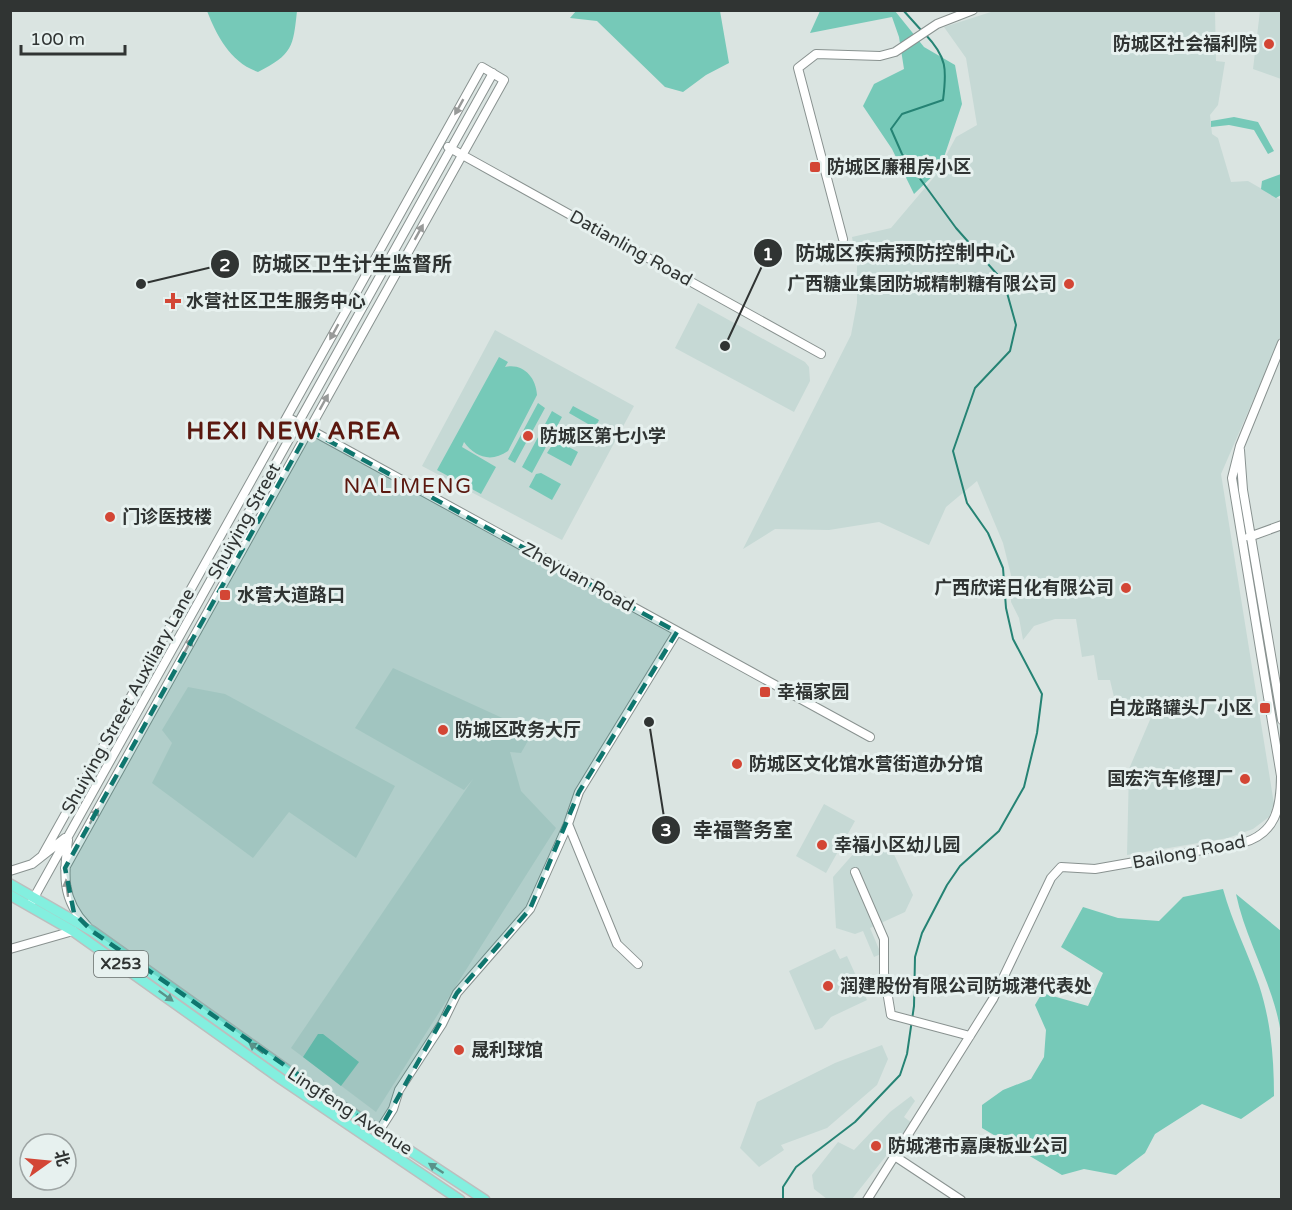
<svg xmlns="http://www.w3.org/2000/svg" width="1292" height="1210" font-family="'Varela Round','Noto Sans SC',sans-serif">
  <rect width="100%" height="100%" fill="#dae4e1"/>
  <path fill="#c6d9d5" d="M994 11H1215L1216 61 1225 62 1218 105 1210 115 1212 134 1218 138 1231 182 1248 181 1281 200V336L1221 474 1274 804 1269 817 1253 829 1228 838 1127 855 1129 769 1155 708 1114 697 1110 680H1098L1094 655 1082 657 1076 619H1055L1034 626 1023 640 1019 618 1011 602V575L1003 543 977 481 946 507 929 545 879 522 829 530 775 529 743 549 851 335 857 303V264L852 237 891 228 935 176 956 137 977 125 966 58 944 27Z
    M1260 11H1281V79L1253 69Z
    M698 303 805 362 809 367 810 381 794 412 675 348Z
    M495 330 634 406 562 540 422 466Z
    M393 668 533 732 521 753 510 752 521 791 556 828 376 1112 291 1048 473 779 464 790 355 728Z
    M188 687 225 694 395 786 356 858 289 812 253 858 152 783 172 743 162 730Z
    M824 804 855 821 826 873 796 856Z
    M870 835 891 848 913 895 905 912 870 928 881 954 874 957 863 931 855 934 836 928 833 877Z
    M835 949 840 959 847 956 867 1000 831 1017 822 1028 815 1030 789 971Z
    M882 1045 888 1059 877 1085 827 1128 781 1145 784 1150 759 1167 740 1148 757 1102 835 1063Z
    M911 1096 915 1101 904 1117 912 1123 852 1199H827L814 1189 812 1175 838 1142 854 1150 890 1112Z"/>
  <path fill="#76c9b8" d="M207 11H297C293 47 293 54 258 72 230 62 217 36 207 11Z
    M576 11H720L729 63 706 75 683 92 665 87 597 21 570 18Z
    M820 11H895L924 47 955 65 962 104 940 169 914 194 892 149 863 106 874 84 904 69 899 37 892 17 810 33Z
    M1234 117 1258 122 1274 151 1268 154 1254 130 1229 125 1211 127V121Z
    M1281 174V195L1276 198 1261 189 1262 181Z
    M499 357 508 362 505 367C523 363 536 377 537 395L508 451C491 463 475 457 464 442L462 447 496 467 481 494 437 470Z
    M538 403 545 408 515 463 508 459Z
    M573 406 599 420 595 428 569 413Z
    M552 411 562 417 532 473 522 467Z
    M558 441 578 452 571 466 547 453 554 442Z
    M541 473 561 484 552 500 529 487 536 474Z
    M1223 889C1232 922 1248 953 1259 985 1271 1022 1274 1058 1274 1096L1241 1119 1202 1104 1155 1134 1145 1153 1116 1175 1084 1169 1062 1175 982 1128V1105L1003 1090 1031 1079 1044 1057 1046 1030 1035 1005 1042 993 1088 1006 1103 973 1061 947 1083 907 1118 918 1159 921 1183 897Z
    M1236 894 1281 931V1034C1274 985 1246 942 1236 894Z
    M318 1034H323L359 1062 341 1086 303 1057Z"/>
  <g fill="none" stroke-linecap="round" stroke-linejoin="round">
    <path stroke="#258374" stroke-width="2" d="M903 10 921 30
      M783 1200V1187L796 1167 855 1122 900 1075 907 1054 914 1006 915 957 922 933 947 885 960 866 999 831 1024 787 1037 733 1042 694 1013 639 1006 608 1003 568 988 533 967 503 953 451 975 388 1010 351 1016 325 1004 282 956 228 902 154 891 129 902 114 943 100C947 69 947 57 925 34"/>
    <defs>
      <path id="minor" d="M448 147 821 354
        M843 239 798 68 816 54 880 56 895 52 937 24 973 10
        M287 417 870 737
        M1240 450 1243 490 1282 720
        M1249 537 1282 525
        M68 840C64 874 61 899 87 926
        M42 856 482 67 504 80 65 868
        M10 871 32 864 65 838
        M855 872 884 939V973L891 1015 970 1036
        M31 903 493 73
        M10 949 73 931
        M638 964 617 944 568 824 579 792 677 632
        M379 1131 393 1109 399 1090 442 1024 457 993 530 909 568 824
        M896 1157 961 1200
        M867 1200 993 999 1051 878 1061 867 1095 869 1242 843C1276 834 1281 807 1281 776L1232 478 1240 446 1282 343"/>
      <path id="major" d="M10 884 92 931 287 1070 485 1200
        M10 895 73 931 281 1079 460 1200"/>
    </defs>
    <use href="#minor" stroke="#899290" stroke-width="10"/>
    <use href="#major" stroke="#bdbebe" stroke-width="12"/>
    <use href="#minor" stroke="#fff" stroke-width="8"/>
    <use href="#major" stroke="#83efdf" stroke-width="9"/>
  </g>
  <defs><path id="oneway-solid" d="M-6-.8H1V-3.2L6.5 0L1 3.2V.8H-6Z" transform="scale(1.5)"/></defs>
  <g fill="#989a99">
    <use href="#oneway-solid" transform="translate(459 107) rotate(119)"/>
    <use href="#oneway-solid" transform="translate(419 232) rotate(-61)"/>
    <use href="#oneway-solid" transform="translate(334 332) rotate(119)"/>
    <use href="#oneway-solid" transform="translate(324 402) rotate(-61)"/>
    <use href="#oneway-solid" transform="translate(188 646) rotate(-61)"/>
    <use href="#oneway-solid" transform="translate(94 816) rotate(-61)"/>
    <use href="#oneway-solid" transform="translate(67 888) rotate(-97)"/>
  </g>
  <g fill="#5a9289">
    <use href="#oneway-solid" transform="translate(166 996) rotate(36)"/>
    <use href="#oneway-solid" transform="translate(256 1048) rotate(-144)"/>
    <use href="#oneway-solid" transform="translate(436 1168) rotate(-147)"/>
  </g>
  <path fill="#0f766e" fill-opacity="0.2" stroke="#0f766e" stroke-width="4.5" stroke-dasharray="12 8" stroke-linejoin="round" d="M309 430 677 632 579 792 530 909 457 993 379 1131 92 931 74 913 65 868Z"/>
  <g fill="#d34635" stroke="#e7f1ef" stroke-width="2">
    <circle cx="1269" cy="44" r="6"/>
    <rect x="809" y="161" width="12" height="12" rx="3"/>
    <circle cx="1069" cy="284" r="6"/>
    <path d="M170 292h6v6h6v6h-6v6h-6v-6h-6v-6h6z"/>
    <circle cx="528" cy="436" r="6"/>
    <circle cx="110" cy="517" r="6"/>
    <circle cx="1126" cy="588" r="6"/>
    <rect x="219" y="589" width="12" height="12" rx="3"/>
    <rect x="759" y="686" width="12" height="12" rx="3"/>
    <rect x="1259" y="702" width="12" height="12" rx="3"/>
    <circle cx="443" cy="730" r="6"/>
    <circle cx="737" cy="764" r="6"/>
    <circle cx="1245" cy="779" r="6"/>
    <circle cx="822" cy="845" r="6"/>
    <circle cx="828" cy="986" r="6"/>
    <circle cx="459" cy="1050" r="6"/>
    <circle cx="876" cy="1146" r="6"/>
  </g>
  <g text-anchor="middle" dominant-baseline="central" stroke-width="6" stroke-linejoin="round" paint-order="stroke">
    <rect fill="#e7f1ef" stroke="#676d6b" stroke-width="1.5" x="94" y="951" width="54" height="26" rx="4.5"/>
    <g font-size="16" font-weight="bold" fill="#303433">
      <text x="121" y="964">X253</text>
    </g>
    <g font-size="18" font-weight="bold" fill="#303433" stroke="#e7f1ef" text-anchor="start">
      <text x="1257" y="44" text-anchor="end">防城区社会福利院</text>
      <text x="827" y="167">防城区廉租房小区</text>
      <text x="1057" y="284" text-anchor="end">广西糖业集团防城精制糖有限公司</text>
      <text x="186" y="301">水营社区卫生服务中心</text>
      <text x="540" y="436">防城区第七小学</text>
      <text x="122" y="517">门诊医技楼</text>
      <text x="1114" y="588" text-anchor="end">广西欣诺日化有限公司</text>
      <text x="237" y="595">水营大道路口</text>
      <text x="777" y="692">幸福家园</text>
      <text x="1253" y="708" text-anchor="end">白龙路罐头厂小区</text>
      <text x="455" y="730">防城区政务大厅</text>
      <text x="749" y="764">防城区文化馆水营街道办分馆</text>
      <text x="1233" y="779" text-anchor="end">国宏汽车修理厂</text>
      <text x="834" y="845">幸福小区幼儿园</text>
      <text x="840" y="986">润建股份有限公司防城港代表处</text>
      <text x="471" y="1050">晟利球馆</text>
      <text x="888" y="1146">防城港市嘉庚板业公司</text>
    </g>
    <g font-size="18" fill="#303433" stroke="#e7f1ef">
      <text transform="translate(631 248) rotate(29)">Datianling Road</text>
      <text transform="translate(244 521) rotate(-61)">Shuiying Street</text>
      <text transform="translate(578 577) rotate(29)">Zheyuan Road</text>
      <text transform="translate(128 701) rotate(-61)">Shuiying Street Auxiliary Lane</text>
      <text transform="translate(1189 852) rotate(-11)">Bailong Road</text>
      <text transform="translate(350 1111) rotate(33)">Lingfeng Avenue</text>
    </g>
    <g font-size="21" letter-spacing="1.5" fill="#5b180f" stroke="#e7f1ef">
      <text x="408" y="486">NALIMENG</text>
    </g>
    <g font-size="24" font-weight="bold" letter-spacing="1.5" fill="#5b180f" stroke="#e7f1ef">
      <text x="294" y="431">HEXI NEW AREA</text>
    </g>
  </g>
  <path fill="none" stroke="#303433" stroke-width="2" d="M725 346L768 253M141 284L225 264M649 722L666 830"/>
  <g fill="#303433" stroke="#e7f1ef" stroke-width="2">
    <circle cx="725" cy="346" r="6"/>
    <circle cx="141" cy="284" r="6"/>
    <circle cx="649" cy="722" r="6"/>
    <circle cx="768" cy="253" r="15"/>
    <circle cx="225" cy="264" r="15"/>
    <circle cx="666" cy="830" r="15"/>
  </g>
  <g font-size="18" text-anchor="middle" font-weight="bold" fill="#fff">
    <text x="768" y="260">1</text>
    <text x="225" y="271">2</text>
    <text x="666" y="836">3</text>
  </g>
  <g font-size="20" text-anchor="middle" font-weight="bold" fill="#303433" stroke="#e7f1ef" stroke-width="6" stroke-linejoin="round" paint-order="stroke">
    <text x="905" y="260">防城区疾病预防控制中心</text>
    <text x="352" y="271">防城区卫生计生监督所</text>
    <text x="743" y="837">幸福警务室</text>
  </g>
  <rect width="1292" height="1210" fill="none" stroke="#303433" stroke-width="24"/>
  <g transform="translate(48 1162) rotate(75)"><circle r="28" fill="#e7f1ef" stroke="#9ea5a4" stroke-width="1.5"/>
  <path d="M0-4.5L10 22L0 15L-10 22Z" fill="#d34635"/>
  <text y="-9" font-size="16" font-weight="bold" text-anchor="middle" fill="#303433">北</text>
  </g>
  <path d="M21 45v9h104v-9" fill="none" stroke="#303433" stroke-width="3"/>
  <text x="30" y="45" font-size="18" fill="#303433" stroke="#e7f1ef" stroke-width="4.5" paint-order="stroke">100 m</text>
</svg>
